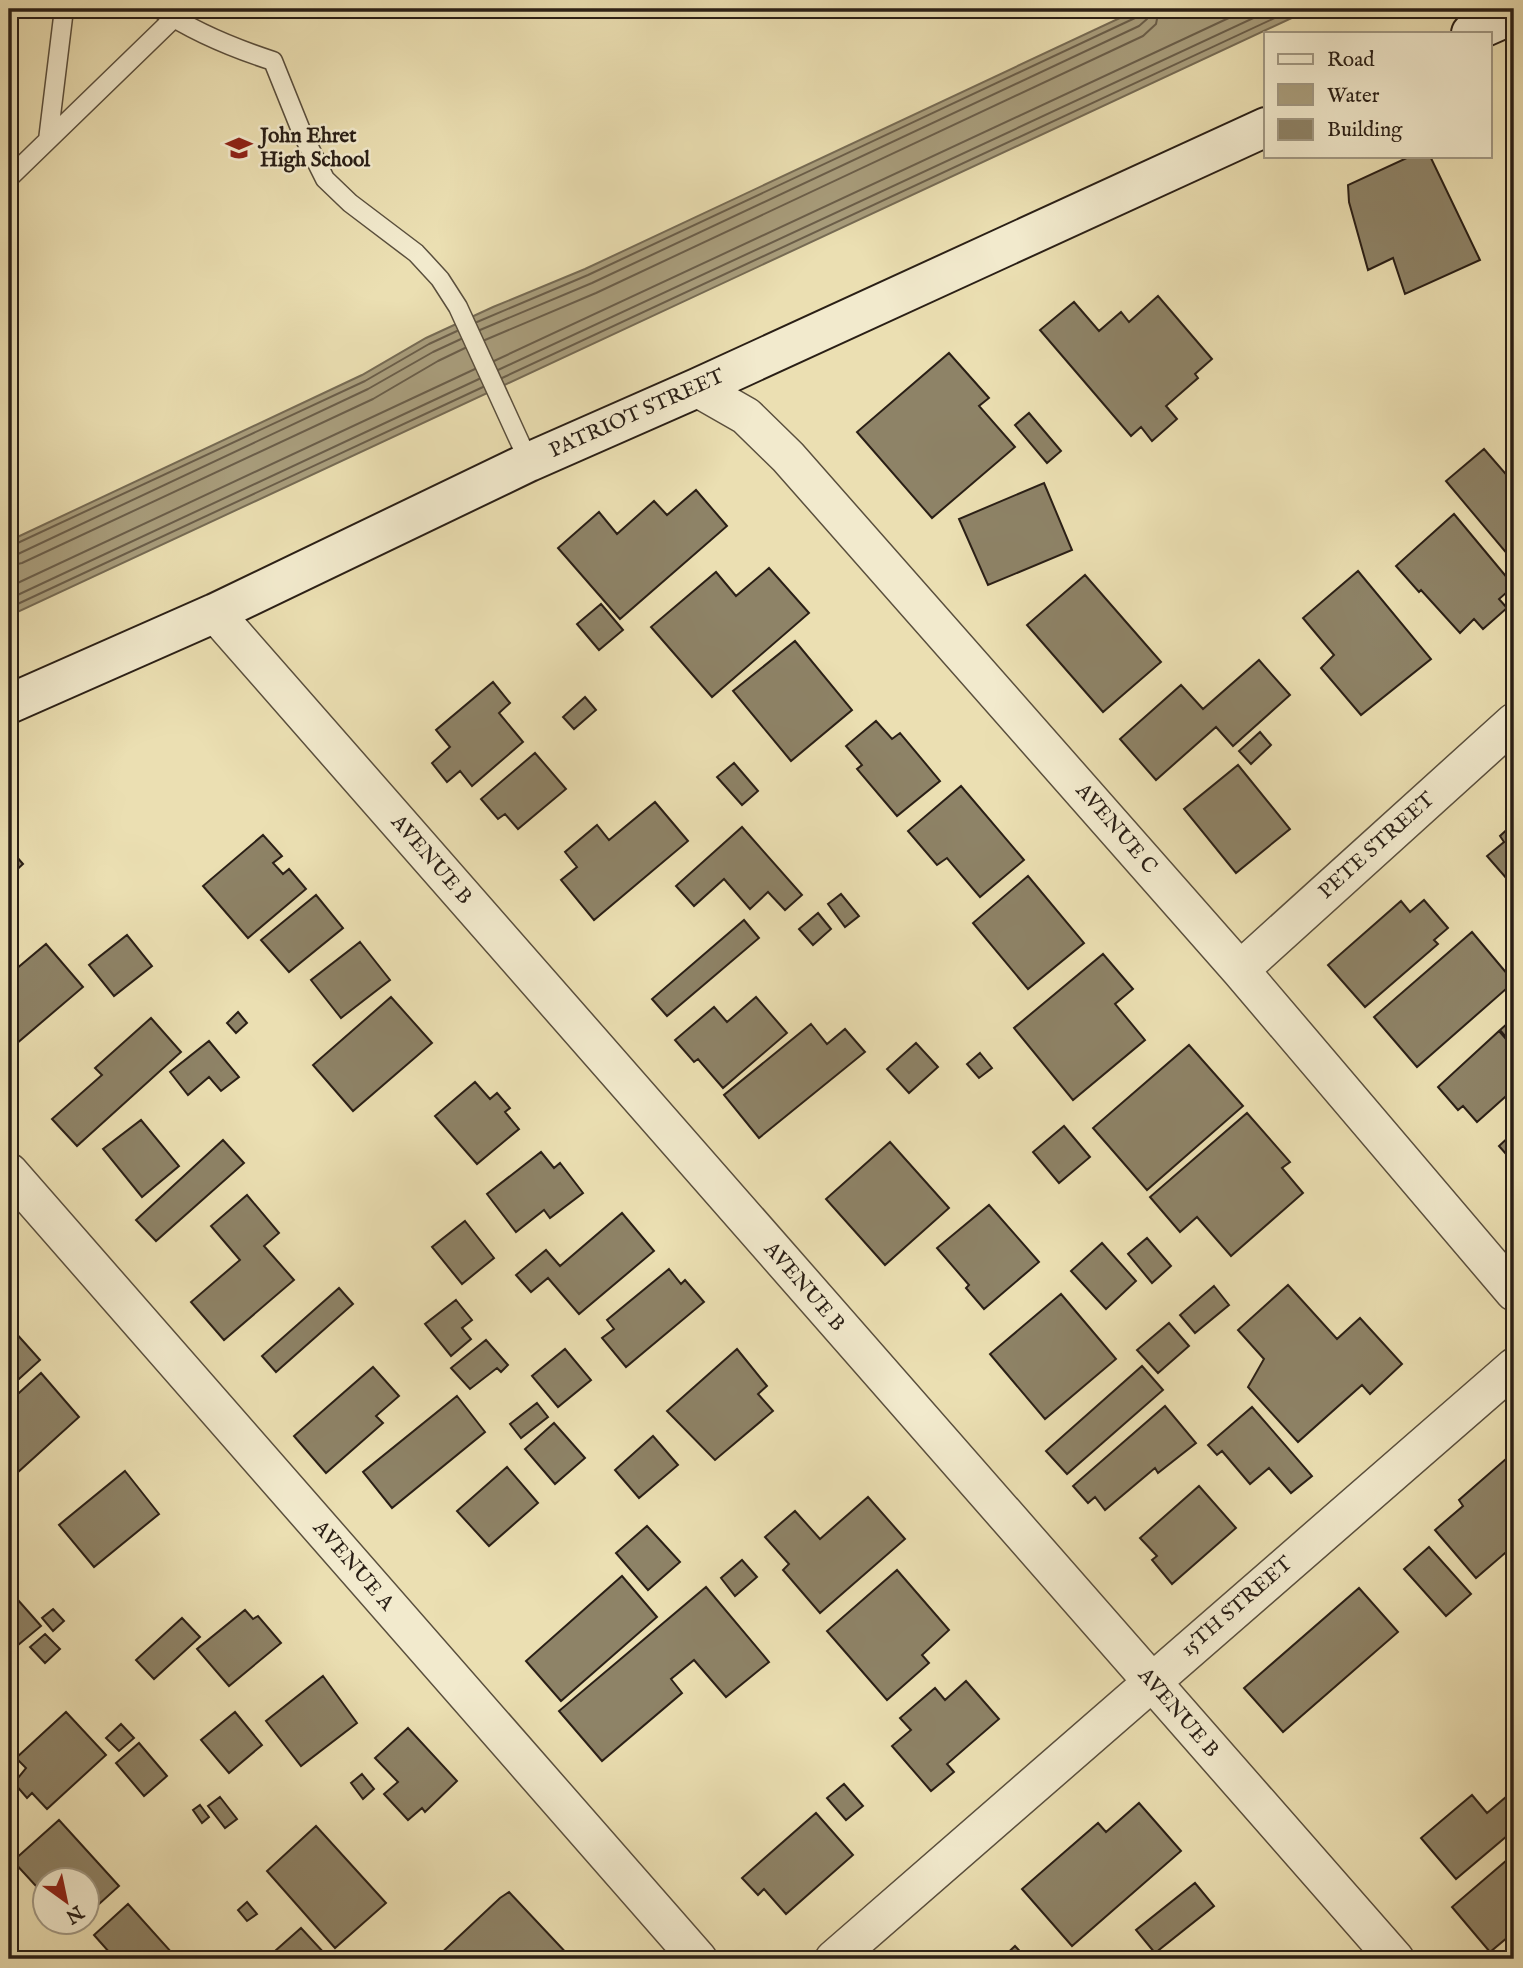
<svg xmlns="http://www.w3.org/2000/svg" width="1523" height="1968" font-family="'IM FELL English',serif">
  <rect width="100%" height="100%" fill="#ebdfb2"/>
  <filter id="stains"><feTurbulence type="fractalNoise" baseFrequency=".00286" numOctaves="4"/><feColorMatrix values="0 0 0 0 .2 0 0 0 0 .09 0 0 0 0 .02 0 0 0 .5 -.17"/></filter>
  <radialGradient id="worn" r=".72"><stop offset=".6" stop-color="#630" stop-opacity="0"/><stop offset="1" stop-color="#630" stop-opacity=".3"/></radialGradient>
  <path fill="#a99e7d" stroke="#766b54" stroke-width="2" d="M1139 9H1311L9 616V541L362 375 426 338 493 307 585 269Z"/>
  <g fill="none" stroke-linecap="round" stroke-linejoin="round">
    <path stroke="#6a5e4a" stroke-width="2" d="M477 322 588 275 1135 18 1139 15 1140 9
      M480 330 592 283 1139 26 1147 19 1149 9
      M485 340 596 293 1143 36 1156 24 1159 9
      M494 361 1248 9
      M498 370 1273 9
      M502 378 1294 9
      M9 547 365 381 429 344 457 331
      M9 555 18 554 368 389 433 352 461 339
      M9 566 22 563 373 399 438 361 465 348
      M9 587 475 369
      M9 599 479 379
      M9 608 483 387"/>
  </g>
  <path fill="#8e8367" stroke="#2a1f16" stroke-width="2" d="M1411 156H1430L1480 260 1405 294 1393 258 1368 270 1349 202 1348 185Z
    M1158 296 1212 359 1195 374 1198 378 1166 406 1177 419 1152 441 1141 427 1131 436 1040 330 1074 302 1099 331 1121 312 1129 322Z
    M949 353 989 398 979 406 1015 447 932 518 857 432Z
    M1029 413 1061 451 1047 463 1015 425Z
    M1484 449 1510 479 1514 476V562L1446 481Z
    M1044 483 1072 550 988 585 959 519Z
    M696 490 727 526 620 619 558 548 599 512 617 534 654 501 667 515Z
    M1454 514 1514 586 1499 599 1507 608 1483 629 1474 619 1460 633 1421 590 1419 592 1396 566Z
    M769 568 809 613 712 697 651 627 716 572 736 596Z
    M1358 571 1431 659 1361 715 1321 668 1334 655 1303 618Z
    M1085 575 1161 662 1103 712 1027 625Z
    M601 604 623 630 599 650 577 624Z
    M795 641 852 710 791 761 733 691Z
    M1259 660 1290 695 1233 746 1216 727 1156 780 1120 739 1181 685 1203 709Z
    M493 682 510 703 499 713 523 742 472 786 460 771 447 782 432 763 450 747 436 730Z
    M585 697 596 710 574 729 563 717Z
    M876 721 892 739 900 733 940 781 897 816 857 769 862 765 846 746Z
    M1260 732 1271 745 1251 764 1239 751Z
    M535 753 566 789 518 829 505 814 498 819 481 799Z
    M734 763 758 791 742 805 717 777Z
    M1238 765 1290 829 1236 873 1184 809Z
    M961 786 1024 860 980 897 947 858 937 865 908 831Z
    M655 802 688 841 594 920 561 880 577 867 565 852 597 825 609 840Z
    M1514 823V887L1487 856 1504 842 1500 836Z
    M742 827 802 895 785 910 768 892 750 909 724 879 694 906 676 886Z
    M263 835 282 856 273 863 283 874 289 869 306 889 248 938 203 886Z
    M9 848 23 864 9 877Z
    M1028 876 1084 943 1028 989 973 923Z
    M841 894 859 916 845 927 828 904Z
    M316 895 343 928 289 972 261 940Z
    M1424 900 1448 928 1434 940 1438 944 1365 1007 1328 965 1401 901 1410 912Z
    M818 913 831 929 813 945 799 929Z
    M744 920 759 938 667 1016 652 999Z
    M1472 932 1514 982 1417 1067 1374 1017Z
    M127 935 152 966 114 996 89 965Z
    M360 942 390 980 341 1018 311 980Z
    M46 944 83 987 9 1050V975Z
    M1103 954 1133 989 1115 1004 1145 1040 1073 1100 1014 1028Z
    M391 997 432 1043 353 1111 313 1065Z
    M756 997 787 1033 723 1088 698 1059 694 1062 675 1040 714 1007 727 1022Z
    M238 1012 247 1023 236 1033 227 1023Z
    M151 1018 181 1052 77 1146 52 1119 102 1075 95 1068Z
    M1508 1023 1514 1030V1047L1500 1030Z
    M811 1024 827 1044 845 1029 865 1052 759 1138 724 1095Z
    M1499 1031 1514 1048V1089L1477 1122 1463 1106 1458 1110 1438 1087Z
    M209 1041 239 1077 221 1091 209 1077 188 1095 170 1072Z
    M916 1043 938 1067 909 1093 887 1069Z
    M1189 1045 1243 1106 1147 1190 1093 1128Z
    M980 1053 992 1068 979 1078 967 1064Z
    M475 1082 490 1099 497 1093 510 1108 505 1112 519 1129 477 1164 435 1116Z
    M1247 1113 1290 1162 1282 1168 1303 1193 1231 1256 1197 1217 1180 1232 1150 1197Z
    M141 1120 179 1166 142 1197 103 1149Z
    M1064 1126 1090 1157 1059 1183 1033 1152Z
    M1514 1132V1163L1499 1146Z
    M223 1140 244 1163 156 1241 136 1220Z
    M890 1142 949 1208 885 1265 826 1199Z
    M541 1152 554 1168 560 1163 583 1193 550 1218 544 1210 516 1232 487 1194Z
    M247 1195 279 1233 264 1246 294 1280 224 1340 191 1302 240 1260 211 1226Z
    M989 1205 1039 1262 984 1309 966 1288 969 1285 937 1248Z
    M622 1213 654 1251 579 1314 548 1278 531 1292 516 1275 546 1250 560 1266Z
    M465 1221 494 1258 462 1284 432 1247Z
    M1147 1238 1171 1266 1152 1283 1128 1254Z
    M1102 1243 1136 1281 1106 1309 1071 1271Z
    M669 1269 681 1284 685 1280 704 1302 626 1367 602 1338 614 1329 607 1320Z
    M1288 1285 1337 1339 1360 1318 1402 1364 1370 1394 1362 1385 1298 1442 1248 1387 1264 1359 1238 1330Z
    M1214 1286 1229 1305 1195 1333 1180 1315Z
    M339 1288 353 1304 276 1372 262 1356Z
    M1061 1294 1116 1359 1045 1419 990 1354Z
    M456 1300 472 1320 462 1328 471 1339 451 1356 425 1324Z
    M1169 1323 1189 1346 1158 1373 1137 1350Z
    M14 1331 40 1360 9 1388V1336Z
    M486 1340 508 1365 501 1372 497 1368 470 1389 451 1368Z
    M565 1349 591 1380 558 1407 532 1376Z
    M737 1349 767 1386 758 1394 773 1411 715 1460 667 1411Z
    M1142 1366 1163 1390 1067 1474 1046 1451Z
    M373 1367 399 1396 376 1416 383 1423 326 1473 294 1436Z
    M41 1373 79 1417 17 1473 9 1464V1402Z
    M457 1396 485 1432 392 1508 363 1472Z
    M537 1403 548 1417 521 1438 510 1424Z
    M1165 1406 1196 1443 1158 1473 1155 1468 1105 1510 1095 1497 1088 1503 1073 1486Z
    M1252 1407 1312 1476 1291 1493 1269 1468 1250 1484 1222 1451 1217 1455 1208 1445Z
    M554 1423 585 1458 555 1484 525 1449Z
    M653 1436 678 1465 639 1498 615 1470Z
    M1507 1458 1512 1463 1514 1461V1549L1512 1547 1476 1578 1435 1530 1463 1506 1459 1500Z
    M507 1467 538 1503 489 1546 457 1511Z
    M125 1471 159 1514 94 1567 59 1525Z
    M1199 1486 1236 1528 1172 1584 1152 1560 1157 1556 1140 1538Z
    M868 1497 905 1539 820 1613 783 1570 789 1564 765 1537 795 1511 820 1539Z
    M647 1526 680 1562 648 1590 616 1553Z
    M1429 1547 1471 1594 1446 1616 1404 1569Z
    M742 1560 757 1577 735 1596 721 1578Z
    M897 1570 949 1630 922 1655 929 1663 887 1700 827 1631Z
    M622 1576 657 1617 561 1701 526 1661Z
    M706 1587 769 1662 726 1697 694 1660 671 1679 682 1693 602 1761 559 1711Z
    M1359 1588 1398 1632 1283 1732 1244 1688Z
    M10 1591 41 1626 12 1650 9 1646Z
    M53 1609 64 1621 53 1631 42 1618Z
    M245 1610 253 1619 258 1616 281 1643 229 1686 197 1649Z
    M182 1618 200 1637 154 1679 136 1660Z
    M45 1634 60 1649 45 1663 30 1647Z
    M323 1676 357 1723 301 1766 266 1721Z
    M966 1681 999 1719 947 1764 954 1772 931 1791 892 1746 911 1730 900 1718 935 1688 945 1700Z
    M66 1712 106 1755 47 1809 32 1793 27 1798 14 1783 26 1768 16 1758Z
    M235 1712 262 1745 229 1773 201 1740Z
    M121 1724 134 1738 119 1751 106 1738Z
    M408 1728 457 1781 425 1812 422 1808 408 1820 384 1794 398 1782 375 1758Z
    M139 1743 167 1776 144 1796 116 1763Z
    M362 1774 374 1789 363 1799 351 1783Z
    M844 1784 863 1806 846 1820 827 1798Z
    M1472 1795 1487 1813 1506 1797 1514 1806V1830L1456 1879 1421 1838Z
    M220 1797 237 1819 225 1828 208 1806Z
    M1139 1803 1181 1851 1072 1946 1022 1889 1098 1823 1106 1832Z
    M200 1805 209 1817 202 1823 193 1810Z
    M816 1813 853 1855 786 1914 764 1889 758 1895 742 1878Z
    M59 1820 119 1886 88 1914V1881H46V1897L13 1861Z
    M316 1826 386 1903 335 1948 267 1871Z
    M1514 1854V1932L1490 1952 1452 1907Z
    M1195 1883 1214 1906 1155 1953 1136 1930Z
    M509 1892 572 1959H435L500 1898Z
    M247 1902 257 1914 247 1921 238 1910Z
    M128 1904 173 1954 169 1957 171 1959H108L105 1956 110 1953 94 1935Z
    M301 1928 325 1954 320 1959H266Z
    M1015 1946 1027 1959H1001Z"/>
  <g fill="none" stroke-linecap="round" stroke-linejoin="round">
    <defs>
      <path id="service" d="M160 9C194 32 233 48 273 61L302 133 325 179 350 203 416 253 440 279 458 307 529 462
        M48 140 64 9
        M9 178 174 18"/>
      <path id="minor" d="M697 388 746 416 788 457 1240 970 1514 1292
        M215 613 1395 1959
        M1240 970 1514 722
        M9 1172 698 1959
        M834 1959 1514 1367"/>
      <path id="secondary" d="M1471 33 1514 14
        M9 704 215 613 529 462 697 388 1266 127"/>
    </defs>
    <use href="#service" stroke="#5a4f3d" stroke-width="21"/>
    <use href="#minor" stroke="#5a4f3d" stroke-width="40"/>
    <use href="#secondary" stroke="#2a1f16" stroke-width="42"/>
    <use href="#service" stroke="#f2eacd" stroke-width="18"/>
    <use href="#minor" stroke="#f2eacd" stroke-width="37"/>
    <use href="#secondary" stroke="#f2eacd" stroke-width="38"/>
  </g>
  <defs>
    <symbol id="school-bare" viewBox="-9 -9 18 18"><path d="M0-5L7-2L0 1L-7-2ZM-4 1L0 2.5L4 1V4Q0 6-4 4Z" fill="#8f2418" stroke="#f2eacd" stroke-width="2.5" paint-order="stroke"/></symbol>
  </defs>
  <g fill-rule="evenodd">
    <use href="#school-bare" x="220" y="129" width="38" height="38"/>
  </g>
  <g text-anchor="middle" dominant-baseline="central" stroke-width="5" stroke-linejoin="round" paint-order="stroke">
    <g font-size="21" font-weight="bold" fill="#2a1f16" stroke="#f2eacd" text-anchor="start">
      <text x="260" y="136">John Ehret<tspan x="260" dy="24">High School</tspan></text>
    </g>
    <g font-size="21" fill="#2a1f16" stroke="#f2eacd">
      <text transform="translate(637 414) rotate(-24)">PATRIOT STREET</text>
      <text transform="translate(1116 829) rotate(49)">AVENUE C</text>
      <text transform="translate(1377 846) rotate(-42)">PETE STREET</text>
      <text transform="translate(431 860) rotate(49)">AVENUE B</text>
      <text transform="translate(804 1287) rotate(49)">AVENUE B</text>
      <text transform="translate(353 1566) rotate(49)">AVENUE A</text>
      <text transform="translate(1237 1607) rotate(-41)">15TH STREET</text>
      <text transform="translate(1178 1713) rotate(49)">AVENUE B</text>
    </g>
  </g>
  <rect width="1523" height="1968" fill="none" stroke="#ebdfb2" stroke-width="35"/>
  <rect x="10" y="10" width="1502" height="1947" fill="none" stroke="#2a1f16" stroke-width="3.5"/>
  <rect x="18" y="18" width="1488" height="1933" fill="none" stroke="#2a1f16" stroke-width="2"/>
  <rect x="1264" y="32" width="228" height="126" fill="#f2eacd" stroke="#a29984" stroke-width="2"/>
  <rect x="1278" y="54" width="35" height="10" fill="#f2eacd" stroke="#a29984" stroke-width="2"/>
  <text x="1327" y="66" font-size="21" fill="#2a1f16">Road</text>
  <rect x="1278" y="84" width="35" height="21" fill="#a99e7d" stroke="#a29984" stroke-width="2"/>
  <text x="1327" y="102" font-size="21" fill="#2a1f16">Water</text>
  <rect x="1278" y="119" width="35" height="21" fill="#8e8367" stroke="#a29984" stroke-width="2"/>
  <text x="1327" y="136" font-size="21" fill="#2a1f16">Building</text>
  <g transform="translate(66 1901) rotate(147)"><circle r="33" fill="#f2eacd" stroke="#a29984" stroke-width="2"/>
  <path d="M0-5L12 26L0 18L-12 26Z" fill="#8f2418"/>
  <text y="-10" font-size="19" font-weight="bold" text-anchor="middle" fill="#2a1f16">N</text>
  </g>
  <rect width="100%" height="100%" filter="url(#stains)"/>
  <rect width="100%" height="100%" fill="url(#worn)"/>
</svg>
